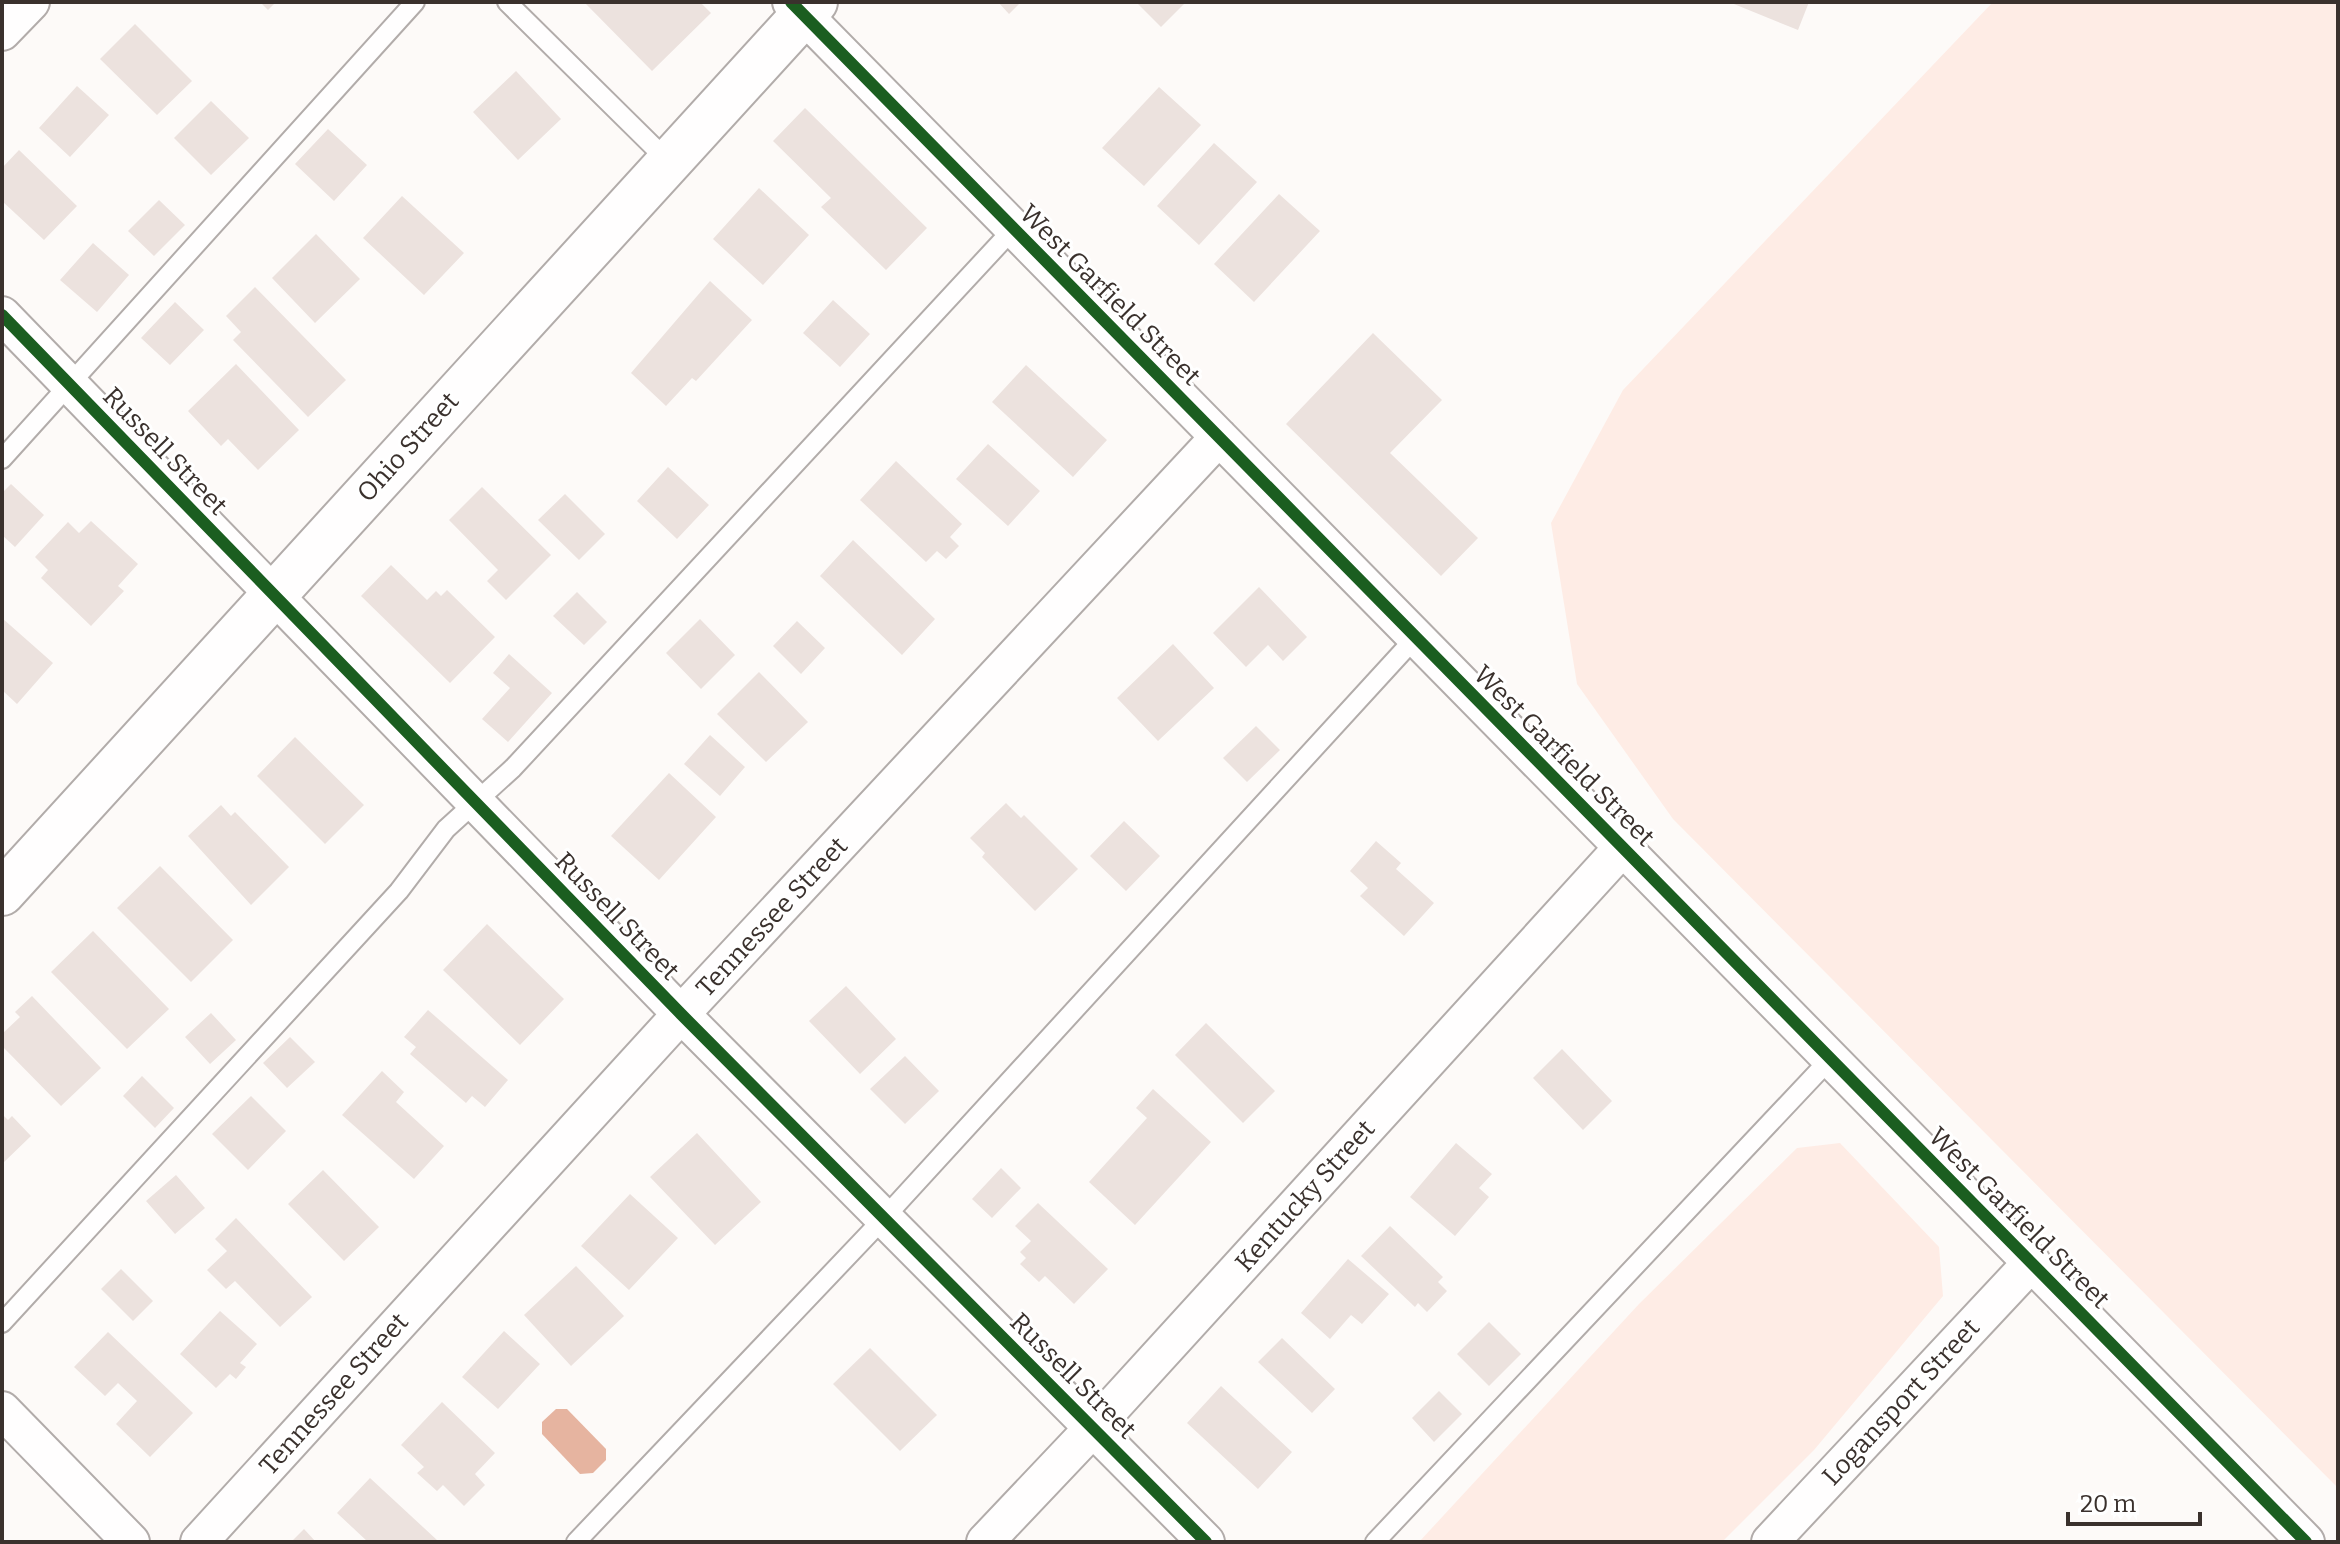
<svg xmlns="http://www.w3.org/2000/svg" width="2340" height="1544" font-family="Bitter,serif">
  <rect width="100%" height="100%" fill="#fdfaf8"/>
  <path fill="#feece5" d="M1993 2H2338V1488L1673 819 1577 684 1551 523 1623 390Z
    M1840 1143 1939 1247 1943 1296 1814 1450 1722 1542H1419L1639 1304 1797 1148Z"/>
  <path fill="#e6b4a0" d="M556 1409H567L606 1449V1460L593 1473 580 1474 542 1434V1422Z"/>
  <path fill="#ece2de" d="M260 2H276L268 10Z
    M584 2H700L711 13 652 71Z
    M998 2H1021L1009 14Z
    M1136 2H1186L1161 27Z
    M1729 2H1809L1798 30Z
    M135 24 192 81 157 115 100 59Z
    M516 71 561 119 518 160 473 112Z
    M77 86 109 115 70 157 39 128Z
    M1159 87 1201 125 1144 186 1102 148Z
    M211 101 249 138 211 175 174 138Z
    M805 108 927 228 886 270 821 207 831 198 773 141Z
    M328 129 367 165 334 201 295 164Z
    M1214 143 1257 182 1199 245 1157 206Z
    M19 150 77 206 44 240 2 201V168Z
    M759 188 809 235 763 285 713 239Z
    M1279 194 1320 231 1254 302 1214 264Z
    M402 196 464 253 424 295 363 238Z
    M159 200 185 225 154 256 128 231Z
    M316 234 360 279 315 323 272 278Z
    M93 243 129 275 97 312 60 280Z
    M710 281 752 320 696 381 692 378 666 406 631 373Z
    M255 287 346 380 308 417 233 340 241 332 226 316Z
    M833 300 870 334 840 367 803 333Z
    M175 302 204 330 170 365 141 338Z
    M1373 333 1442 400 1390 453 1478 538 1441 576 1286 424Z
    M236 364 299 430 258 470 228 439 221 446 188 411Z
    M1026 365 1107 440 1073 477 992 402Z
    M988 444 1040 491 1008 526 956 479Z
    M896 461 962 524 950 537 959 546 946 559 937 551 926 562 860 500Z
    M668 467 709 505 677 539 637 501Z
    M11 484 44 515 15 547 2 535V493Z
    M482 487 551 555 506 600 487 581 498 570 449 520Z
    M565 494 605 534 579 560 538 520Z
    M91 521 138 564 118 586 124 591 91 626 41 578 48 570 35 557 68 522 79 533Z
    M853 540 935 619 902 655 820 576Z
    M391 565 427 600 436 591 441 596 447 590 495 637 450 683 361 596Z
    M1259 587 1307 637 1283 661 1268 645 1246 667 1213 633Z
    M577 592 607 622 584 645 553 616Z
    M2 618 53 663 17 704 2 690Z
    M700 619 735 655 701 689 666 653Z
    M797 621 825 648 801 674 773 646Z
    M1173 644 1214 688 1158 741 1117 698Z
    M509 654 552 693 508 742 482 719 510 688 493 673Z
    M759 672 808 722 766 762 717 714Z
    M1256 726 1280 750 1247 782 1223 758Z
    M710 735 745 767 720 796 684 764Z
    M295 737 364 805 325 844 257 776Z
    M669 773 716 817 659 880 611 836Z
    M1006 803 1021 818 1024 815 1078 869 1035 911 982 857 985 853 970 838Z
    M221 805 231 816 235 812 289 867 251 905 188 836Z
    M1124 821 1160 856 1126 891 1090 856Z
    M1376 841 1401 863 1396 869 1434 903 1404 936 1360 896 1368 888 1350 871Z
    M160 866 233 940 191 982 117 908Z
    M487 924 564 999 520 1045 443 970Z
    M93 931 169 1009 127 1049 51 972Z
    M846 986 896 1039 860 1074 809 1021Z
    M32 996 101 1068 61 1106 2 1046V1034L20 1017 15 1012Z
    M428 1010 508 1080 485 1107 472 1096 466 1103 410 1054 416 1047 404 1037Z
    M211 1013 236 1040 210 1064 185 1037Z
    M1206 1023 1275 1091 1243 1123 1175 1055Z
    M290 1037 315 1062 287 1088 263 1063Z
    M1562 1049 1612 1101 1583 1130 1533 1078Z
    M905 1056 939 1091 905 1124 870 1089Z
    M382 1071 404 1092 396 1102 444 1146 414 1179 342 1115Z
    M142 1076 174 1108 155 1128 123 1096Z
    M1153 1089 1211 1142 1135 1225 1089 1182 1147 1118 1136 1108Z
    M251 1096 286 1131 248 1170 212 1134Z
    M2 1114 8 1120 12 1116 31 1136 2 1164Z
    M697 1133 761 1202 715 1245 650 1177Z
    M1456 1143 1492 1174 1479 1188 1489 1197 1455 1236 1410 1197Z
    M1001 1168 1021 1188 992 1218 972 1199Z
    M323 1170 379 1227 344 1261 288 1204Z
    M176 1175 205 1208 175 1234 146 1201Z
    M630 1194 678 1238 629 1290 581 1246Z
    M1038 1203 1108 1269 1074 1304 1045 1276 1039 1282 1020 1264 1026 1258 1020 1252 1031 1241 1015 1226Z
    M236 1218 312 1297 280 1327 235 1281 226 1289 207 1270 227 1251 215 1239Z
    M1390 1226 1443 1277 1438 1282 1447 1291 1427 1312 1418 1303 1415 1307 1361 1256Z
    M1348 1259 1389 1294 1362 1324 1351 1315 1330 1339 1301 1313Z
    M576 1266 624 1316 571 1366 524 1315Z
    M121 1269 153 1301 133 1321 101 1289Z
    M220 1311 257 1344 240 1363 246 1367 236 1379 230 1374 216 1388 180 1354Z
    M1489 1322 1521 1354 1489 1386 1457 1354Z
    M504 1331 540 1364 498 1409 462 1377Z
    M108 1332 193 1413 150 1457 116 1424 137 1401 118 1383 105 1396 74 1367Z
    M1282 1338 1335 1389 1312 1413 1258 1362Z
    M870 1348 937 1415 900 1451 833 1384Z
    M1221 1386 1292 1452 1258 1489 1187 1423Z
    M1439 1391 1462 1414 1434 1442 1412 1418Z
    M442 1402 495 1453 475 1474 485 1485 464 1506 443 1485 437 1491 417 1473 424 1467 401 1445Z
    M370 1478 437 1540 436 1542H368L337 1513Z
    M304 1529 316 1542H291Z"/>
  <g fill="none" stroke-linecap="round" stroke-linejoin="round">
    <defs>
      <path id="service" d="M507 2 669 162
        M2 459 415 2
        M2 1323 399 891 446 829 513 768 1014 228
        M576 1542 884 1218 1416 637
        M1375 1542 1831 1058"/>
      <path id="minor" d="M791 2 2306 1542
        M2 32 31 2
        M2 315 681 1014 1206 1542
        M2 1410 131 1542
        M199 1542 681 1014 1219 437
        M985 1542 1093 1428 1623 847
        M1770 1542 2032 1262"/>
      <path id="tertiary" d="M2 893 815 2"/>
    </defs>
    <use href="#service" stroke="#b2acaa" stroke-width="22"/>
    <use href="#minor" stroke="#b2acaa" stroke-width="40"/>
    <use href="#tertiary" stroke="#b2acaa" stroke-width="48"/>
    <use href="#service" stroke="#fffefe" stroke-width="18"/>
    <use href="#minor" stroke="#fffefe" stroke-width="36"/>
    <use href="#tertiary" stroke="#fffefe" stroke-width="44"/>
    <defs>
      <path id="cycleway" d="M791 2 2306 1542
        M2 315 681 1014 1206 1542"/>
    </defs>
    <use href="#cycleway" stroke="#fff" stroke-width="17"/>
    <use href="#cycleway" stroke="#1b5e20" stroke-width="12"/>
  </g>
  <g text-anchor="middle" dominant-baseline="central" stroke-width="6" stroke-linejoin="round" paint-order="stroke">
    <g font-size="26" fill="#3a312d" stroke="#fff">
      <text transform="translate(1110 295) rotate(45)">West Garfield Street</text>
      <text transform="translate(408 447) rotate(-48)">Ohio Street</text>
      <text transform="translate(165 451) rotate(46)">Russell Street</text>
      <text transform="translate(1564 756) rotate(45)">West Garfield Street</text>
      <text transform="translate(617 916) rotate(46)">Russell Street</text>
      <text transform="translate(772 917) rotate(-47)">Tennessee Street</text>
      <text transform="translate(1305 1196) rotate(-48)">Kentucky Street</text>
      <text transform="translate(2019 1218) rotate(45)">West Garfield Street</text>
      <text transform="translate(1073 1376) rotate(45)">Russell Street</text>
      <text transform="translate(334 1394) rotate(-48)">Tennessee Street</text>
      <text transform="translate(1901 1402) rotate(-47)">Logansport Street</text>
    </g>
  </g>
  <rect width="2340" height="1544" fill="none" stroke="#3a312d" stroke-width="8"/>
  <path d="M2068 1512v12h132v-12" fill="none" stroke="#3a312d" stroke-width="4"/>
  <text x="2080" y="1512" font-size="24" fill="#3a312d" stroke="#ffffff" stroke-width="6" paint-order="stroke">20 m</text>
</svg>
